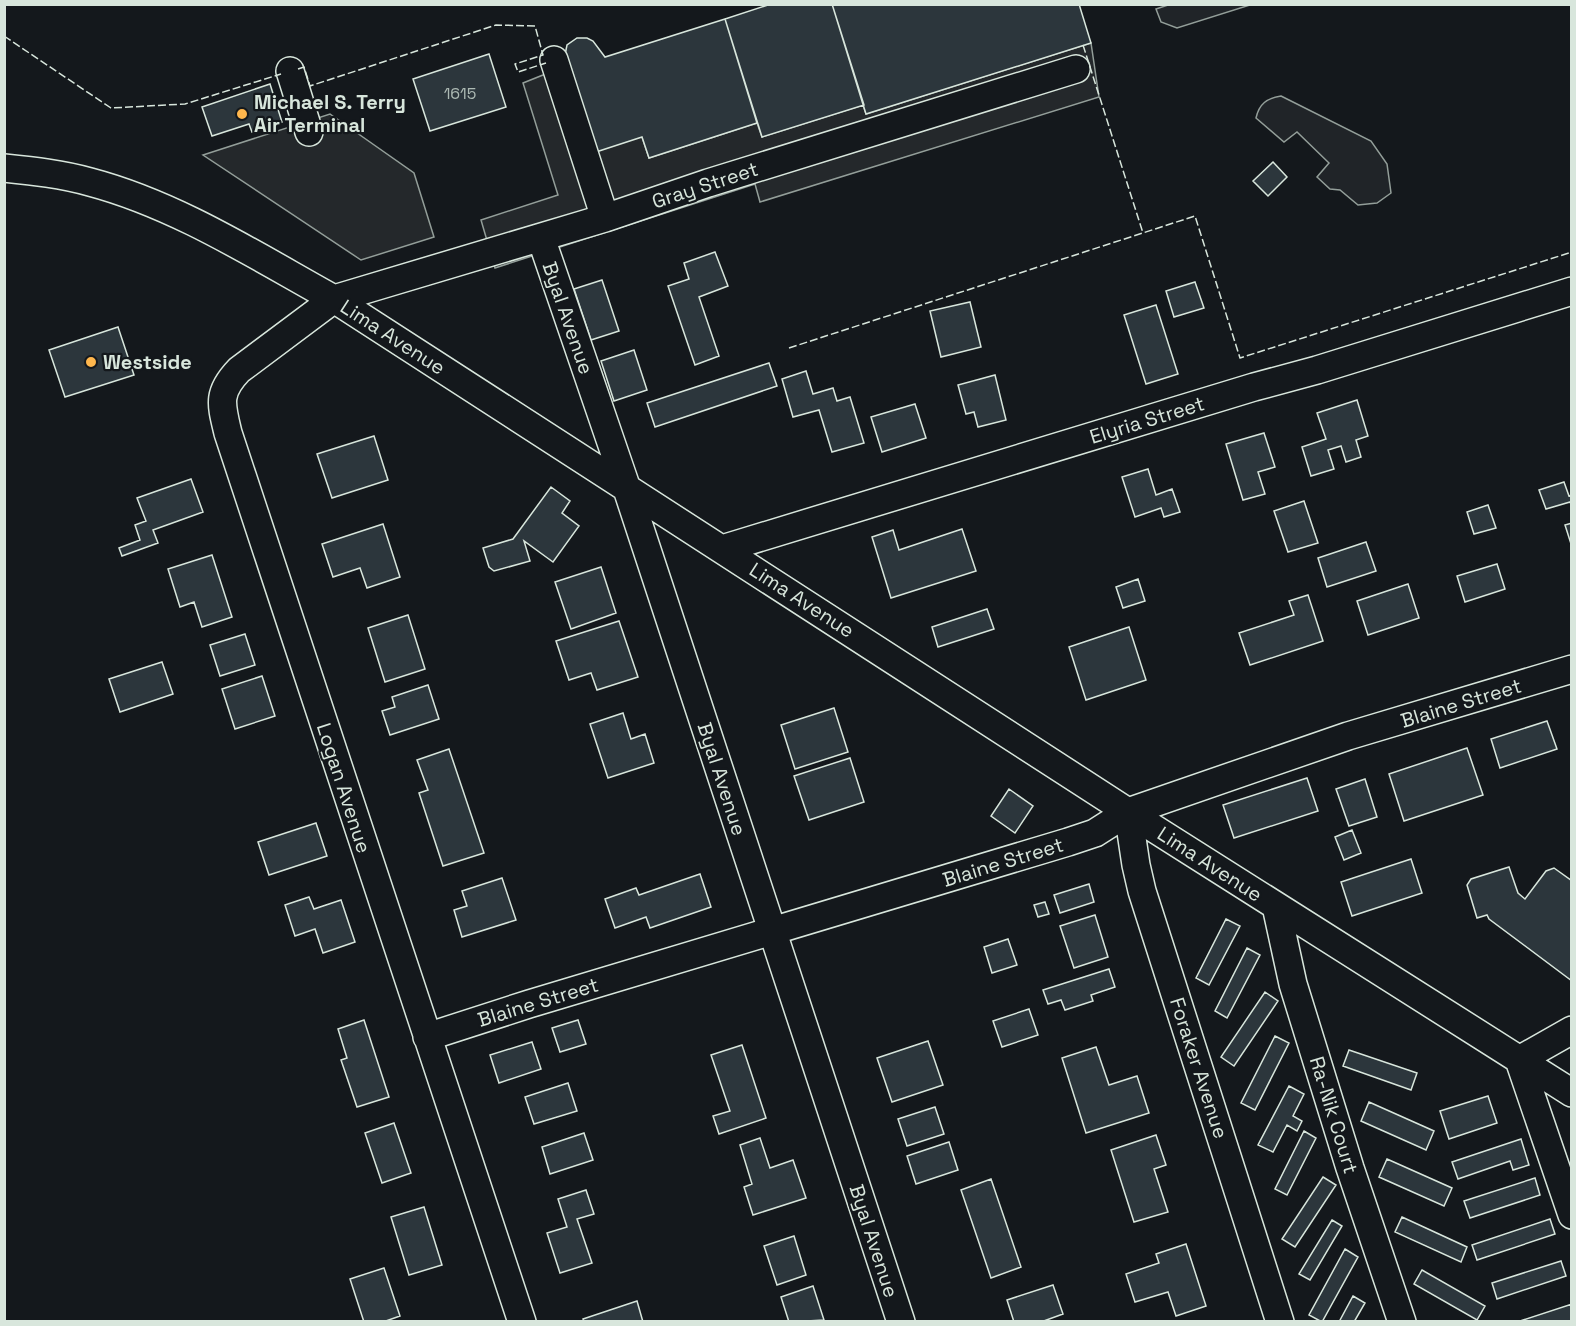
<svg xmlns="http://www.w3.org/2000/svg" width="1576" height="1326" font-family="'Space Grotesk',sans-serif">
  <rect width="100%" height="100%" fill="#14181c"/>
  <path fill="#202428" stroke="#939e99" stroke-width="1.5" d="M1171 4H1250V5L1177 28 1161 22 1156 9Z
    M1281 96 1371 141 1387 164 1391 193 1377 203 1358 205 1340 190 1330 189 1317 177 1329 163 1297 132 1284 142 1256 118C1259 104 1267 98 1281 96Z"/>
  <path fill="#24282b" stroke="#939e99" stroke-width="1.5" d="M1091 43 1099 97 760 202 755 184 495 268 481 220 558 195 523 83 568 65 642 137 649 158 757 123 762 137 863 105 866 114Z
    M330 114 414 173 434 237 361 260 203 155Z"/>
  <path fill="#2c363c" stroke="#d8e6dc" stroke-width="1.5" d="M771 4H832L864 105 762 137 725 19Z
    M832 4H1079L1091 43 866 114Z
    M725 19 757 123 649 158 642 137 596 152 565 55 567 45 577 38H587L593 41 605 57Z
    M489 54 506 107 430 131 413 79Z
    M270 84 282 122 252 132 249 124 212 136 202 107Z
    M1273 162 1287 177 1268 196 1253 181Z
    M715 252 728 286 699 297 719 356 695 365 668 286 689 279 684 263Z
    M602 280 619 331 591 340 574 289Z
    M1195 282 1204 308 1174 317 1166 291Z
    M970 302 981 347 941 357 930 311Z
    M1156 305 1178 374 1146 384 1124 315Z
    M118 327 134 375 65 397 49 350Z
    M634 350 647 390 614 401 601 361Z
    M769 363 777 386 655 427 647 403Z
    M806 371 813 394 833 388 837 401 850 397 864 443 832 452 819 410 793 417 782 379Z
    M995 375 1006 420 978 427 974 412 966 414 958 385Z
    M1357 400 1368 436 1356 440 1361 457 1346 462 1341 446 1328 450 1334 469 1311 476 1302 447 1326 439 1317 413Z
    M915 404 926 438 882 452 871 417Z
    M1264 433 1275 467 1258 472 1265 494 1243 500 1226 444Z
    M374 436 388 480 332 498 317 454Z
    M1148 469 1156 495 1172 489 1180 512 1164 517 1161 508 1135 517 1122 477Z
    M191 479 203 512 153 530 158 543 122 556 119 548 140 540 135 525 146 521 137 498Z
    M1564 482 1569 496 1572 495V507L1570 502 1546 509 1539 490Z
    M551 487 570 501 562 513 579 526 553 562 524 541 530 561 494 571 489 567 483 548 513 539Z
    M1304 501 1318 543 1288 552 1274 511Z
    M1488 505 1496 528 1474 534 1467 512Z
    M1572 523V547L1565 525Z
    M383 524 400 577 367 588 360 568 333 577 322 544Z
    M962 529 976 571 891 598 872 537 893 530 899 550Z
    M1366 542 1376 571 1327 587 1318 558Z
    M212 555 232 617 202 627 194 602 180 607 168 569Z
    M1497 564 1505 589 1465 602 1457 576Z
    M601 567 616 613 571 629 555 582Z
    M1138 579 1145 601 1123 608 1116 587Z
    M1408 584 1419 618 1368 635 1357 601Z
    M1308 595 1323 641 1250 665 1239 633 1294 615 1289 601Z
    M987 609 994 629 938 647 932 627Z
    M408 615 425 669 385 682 368 628Z
    M619 621 638 677 597 690 591 673 569 680 556 641Z
    M1129 627 1146 680 1086 700 1069 647Z
    M245 634 255 665 220 676 210 645Z
    M162 662 173 694 120 712 109 679Z
    M262 676 275 716 235 729 222 689Z
    M428 685 439 719 390 735 382 711 395 707 392 697Z
    M834 708 848 752 795 769 781 725Z
    M623 713 631 739 645 734 654 763 608 778 590 724Z
    M1547 721 1557 749 1500 768 1491 739Z
    M1467 748 1483 795 1404 821 1389 774Z
    M449 749 484 853 443 866 419 793 428 790 417 760Z
    M850 758 864 802 809 820 794 776Z
    M1307 778 1318 811 1234 838 1223 805Z
    M1365 779 1377 817 1349 826 1336 789Z
    M1009 789 1033 806 1015 833 991 816Z
    M316 823 327 856 269 875 258 842Z
    M1352 830 1361 853 1344 860 1335 837Z
    M1411 859 1422 893 1352 916 1341 882Z
    M1509 867 1518 893 1525 899 1546 871 1554 868 1572 881V981L1489 919 1487 915 1477 918 1467 885 1471 879Z
    M700 874 711 907 650 928 646 917 615 928 605 899 636 888 639 895Z
    M502 878 516 920 462 937 454 910 467 906 462 891Z
    M1089 884 1094 902 1060 913 1054 895Z
    M309 897 314 909 341 900 355 942 323 953 315 929 295 936 285 905Z
    M1045 902 1049 914 1038 917 1034 905Z
    M1095 915 1108 957 1074 968 1060 926Z
    M1226 919 1240 926 1209 985 1196 978Z
    M1008 939 1017 965 992 973 984 947Z
    M1247 948 1260 955 1227 1018 1215 1011Z
    M1109 969 1115 987 1091 995 1093 1001 1065 1010 1061 1000 1048 1004 1043 990Z
    M1265 992 1278 1001 1234 1066 1221 1057Z
    M1029 1009 1038 1035 1002 1047 993 1021Z
    M364 1020 389 1097 357 1107 341 1060 347 1058 338 1029Z
    M578 1020 586 1044 560 1052 552 1028Z
    M1275 1036 1289 1043 1255 1110 1241 1103Z
    M928 1041 943 1085 892 1102 877 1058Z
    M532 1042 541 1069 499 1083 490 1055Z
    M742 1045 766 1118 719 1134 713 1116 730 1111 711 1055Z
    M1096 1047 1109 1085 1137 1076 1149 1113 1086 1133 1062 1058Z
    M1349 1050 1417 1073 1411 1090 1343 1066Z
    M568 1083 577 1111 534 1124 525 1097Z
    M1289 1086 1304 1094 1293 1116 1302 1121 1297 1131 1287 1125 1273 1152 1258 1145Z
    M1488 1096 1497 1123 1449 1139 1440 1111Z
    M1369 1102 1434 1131 1426 1150 1361 1121Z
    M935 1107 944 1134 907 1146 898 1119Z
    M394 1123 411 1173 382 1183 365 1133Z
    M1304 1131 1316 1138 1287 1195 1275 1189Z
    M584 1133 593 1160 550 1174 542 1147Z
    M1156 1135 1166 1165 1154 1169 1168 1212 1134 1222 1111 1150Z
    M760 1138 770 1168 793 1160 806 1198 753 1215 744 1187 752 1184 740 1145Z
    M1521 1139 1529 1165 1513 1170 1510 1161 1458 1179 1452 1162Z
    M949 1142 958 1170 916 1184 907 1156Z
    M1387 1159 1452 1188 1444 1206 1379 1177Z
    M1323 1177 1336 1185 1295 1247 1282 1239Z
    M1535 1178 1540 1195 1470 1218 1464 1201Z
    M991 1179 1021 1267 991 1278 961 1190Z
    M586 1190 594 1214 577 1219 592 1263 560 1273 547 1233 567 1227 558 1199Z
    M424 1207 442 1265 409 1275 391 1217Z
    M1402 1217 1467 1247 1461 1262 1395 1232Z
    M1550 1219 1555 1234 1477 1260 1472 1245Z
    M1332 1220 1342 1226 1310 1280 1299 1274Z
    M794 1236 806 1275 777 1285 764 1246Z
    M1186 1244 1206 1306 1176 1316 1168 1292 1135 1302 1126 1274 1159 1263 1156 1254Z
    M1345 1249 1358 1257 1322 1322 1309 1315Z
    M1561 1261 1566 1276 1497 1299 1492 1283Z
    M384 1268 400 1316 383 1322H364L350 1279Z
    M1422 1270 1485 1306 1477 1320 1414 1284Z
    M1053 1285 1063 1314 1041 1322H1014L1007 1300Z
    M813 1286 824 1320 789 1322 781 1297Z
    M1353 1296 1365 1303 1354 1322H1339Z
    M637 1301 643 1322H584L583 1319Z
    M1572 1304V1321L1517 1322Z"/>
  <g fill="none" stroke-linecap="round" stroke-linejoin="round">
    <defs>
      <path id="minor" d="M554 60 605 218
        M290 71 309 132
        M4 168C33 171 62 174 90 182 177 205 256 256 334 299L1128 812 1572 1093
        M541 238 626 486 901 1322
        M722 549 1254 387 1317 370 1572 291
        M1128 812 1136 865 1142 891 1280 1322
        M1276 906 1293 984 1350 1168 1402 1322
        M1572 1030 1519 1060 1572 1215
        M427 1037 529 1004 1068 842 1095 833 1128 812 1348 736 1572 669
        M522 1322 228 433C221 404 217 393 239 370L334 299 605 218 708 183 1076 69"/>
    </defs>
    <use href="#minor" stroke="#d8e6dc" stroke-width="30"/>
    <use href="#minor" stroke="#14181c" stroke-width="27"/>
    <path stroke="#d8e6dc" stroke-width="1.5" stroke-dasharray="8 3" stroke-linecap="butt" d="M4 36 111 108 185 104 281 74
      M1083 45 1143 233
      M298 69 304 67 310 86 496 25 535 26 543 55 515 64 518 72 546 63
      M789 348 1195 216 1240 358 1572 252"/>
  </g>
  <g fill="#ffb74d" stroke="#14181c" stroke-width="2">
    <circle cx="242" cy="114" r="6"/>
    <circle cx="91" cy="362" r="6"/>
  </g>
  <g text-anchor="middle" dominant-baseline="central" stroke-width="4.5" stroke-linejoin="round" paint-order="stroke">
    <g font-size="16" fill="#adbab4">
      <text x="460" y="93">1615</text>
    </g>
    <g font-size="20" font-weight="bold" fill="#d8e6dc" stroke="#14181c" text-anchor="start">
      <text x="254" y="102">Michael S. Terry<tspan x="254" dy="23">Air Terminal</tspan></text>
      <text x="103" y="362">Westside</text>
    </g>
    <g font-size="20" fill="#d8e6dc" stroke="#14181c">
      <text transform="translate(705 185) rotate(-18)">Gray Street</text>
      <text transform="translate(568 318) rotate(71)">Byal Avenue</text>
      <text transform="translate(393 337) rotate(33)">Lima Avenue</text>
      <text transform="translate(1147 420) rotate(-17)">Elyria Street</text>
      <text transform="translate(802 600) rotate(33)">Lima Avenue</text>
      <text transform="translate(1461 703) rotate(-17)">Blaine Street</text>
      <text transform="translate(722 779) rotate(72)">Byal Avenue</text>
      <text transform="translate(344 788) rotate(72)">Logan Avenue</text>
      <text transform="translate(1003 862) rotate(-17)">Blaine Street</text>
      <text transform="translate(1210 864) rotate(33)">Lima Avenue</text>
      <text transform="translate(538 1002) rotate(-17)">Blaine Street</text>
      <text transform="translate(1199 1068) rotate(72)">Foraker Avenue</text>
      <text transform="translate(1334 1115) rotate(73)">Ra-Nik Court</text>
      <text transform="translate(874 1241) rotate(72)">Byal Avenue</text>
    </g>
  </g>
  <rect width="1576" height="1326" fill="none" stroke="#d8e6dc" stroke-width="12"/>
</svg>
